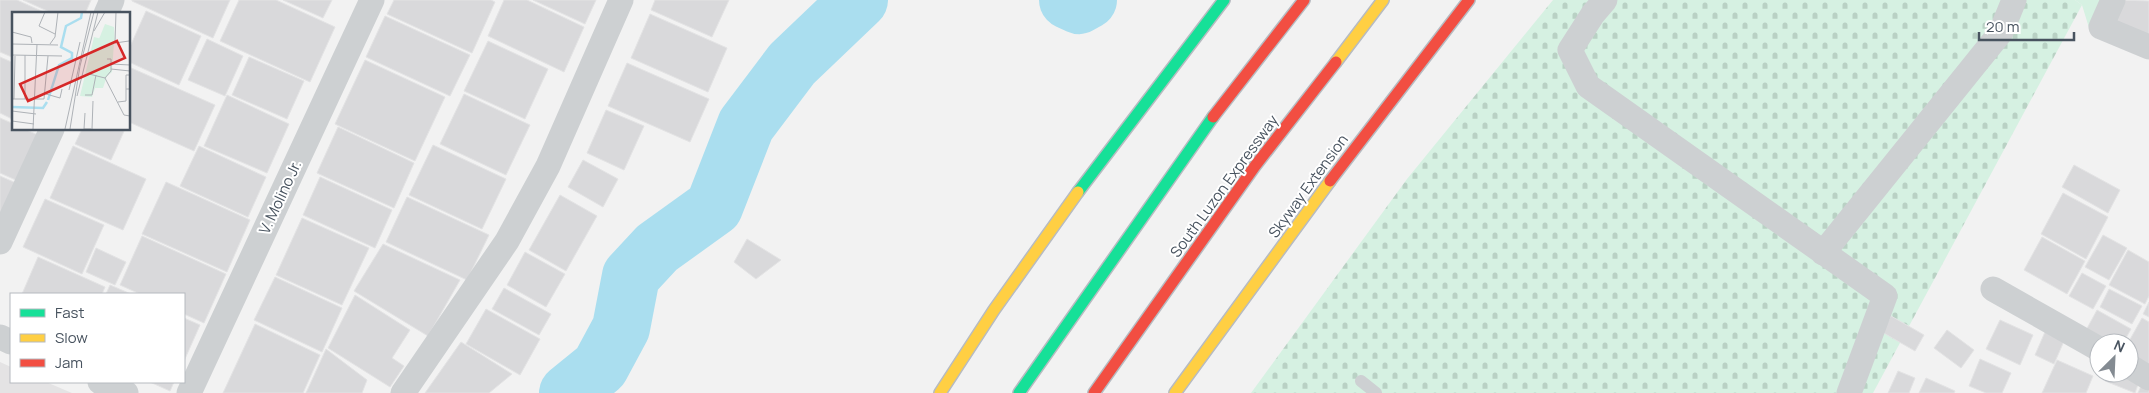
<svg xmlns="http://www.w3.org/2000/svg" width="2149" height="393" font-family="Manrope,sans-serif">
  <defs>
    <pattern id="cemetery-stones" width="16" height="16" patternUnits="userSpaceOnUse" patternTransform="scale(1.25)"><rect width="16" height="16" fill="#d6f1e2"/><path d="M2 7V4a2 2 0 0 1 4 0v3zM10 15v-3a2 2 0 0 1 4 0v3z" fill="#b9d1c4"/></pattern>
  </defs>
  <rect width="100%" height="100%" fill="#f2f2f2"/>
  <path fill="#e4e3e4" d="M0 362 11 367V382H46L72 393H0Z"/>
  <path fill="#d6f1e2" d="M2075 0H2103L2090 31 2082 5Z"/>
  <path fill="url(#cemetery-stones)" d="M1553 0H2075L2082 5 1873 393H1251L1407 179Z"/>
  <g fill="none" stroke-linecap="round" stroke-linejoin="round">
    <path stroke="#aadeef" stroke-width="58" d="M1068 0 1079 5 1088 0
      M568 393 600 367 621 328 631 276 657 248 714 207 746 125 792 64 859 0"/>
  </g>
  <path fill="#d9d9db" stroke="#e3e3e4" d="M0 0H17L48 14H14V58L0 52Z
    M23 0H91L85 14H54Z
    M132 0H230L213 38 132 1Z
    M239 0H276L335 27 310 82 220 41Z
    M283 0H332L323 18Z
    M394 0H491L495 2 472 53 387 14Z
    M504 0H527L584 27 564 72 488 36Z
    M533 0H596L585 24Z
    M655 0H729L712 37 651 10Z
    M2119 0 2149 1V43L2108 24Z
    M146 11 201 36 179 85 129 62V49Z
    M650 14 727 48 708 92 631 58Z
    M385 16 470 55 450 96 366 57Z
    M207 39 243 56 225 96 188 80Z
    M488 41 548 69 525 119 464 91Z
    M0 57 14 63V120L0 113Z
    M249 57 304 81 287 119 232 95Z
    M365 60 445 97 415 161 335 124Z
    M627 63 709 99 690 142 608 106Z
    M129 67 215 105 194 151 129 122Z
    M464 94 530 125 506 175 440 144Z
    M227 95 289 124 267 173 204 146Z
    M606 110 644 126 624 170 587 153Z
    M0 118 14 124V129H24L38 135 18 181 0 173Z
    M338 127 414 163 394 208 317 173Z
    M82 129H125L111 160 75 144Z
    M433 145 506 179 482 229 409 195Z
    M73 146 146 179 123 230 50 198Z
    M199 146 266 177 248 217 180 186Z
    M583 160 618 179 603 207 568 187Z
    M2074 165 2120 190 2108 213 2062 187Z
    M0 176 16 183 0 218Z
    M320 177 392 210 375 248 303 215Z
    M166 182 250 220 227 272 142 234Z
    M2063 193 2108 217 2086 259 2041 234Z
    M560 195 597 216 566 271 529 250Z
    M407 197 489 235 467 280 386 242Z
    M45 199 104 225 82 274 23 247Z
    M302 218 369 248 342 305 276 275Z
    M2103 235 2127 248 2109 280 2085 267Z
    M142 236 226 274 204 323 184 314V294H140L120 285Z
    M2042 237 2085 261 2067 294 2024 270Z
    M747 239 781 260 756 279 734 262Z
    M383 244 460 280 428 336 354 291Z
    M96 248 126 262 115 285 86 272Z
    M2128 250 2149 262V296L2145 304 2109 285Z
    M525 252 565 274 546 307 507 285Z
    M38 257 105 287 102 294H22Z
    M2082 273 2106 286 2093 309 2069 296Z
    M275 277 342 308 322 352 254 320Z
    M110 285 131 294H106Z
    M504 288 551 314 539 335 492 309Z
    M2109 289 2142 306 2132 324 2100 307Z
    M355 295 410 330 392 358 404 366 390 387 328 348Z
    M2149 302V317L2143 314Z
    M486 309 540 339 520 375 466 344Z
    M2097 310 2131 329 2123 343H2100L2084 334Z
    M1891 316 1924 335 1915 351 1882 332Z
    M184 318 200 325 184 361Z
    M2142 318 2149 322V369L2129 358 2128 343Z
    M2000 320 2033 335 2020 365 1986 349Z
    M255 324 320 355 303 393H223Z
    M1947 330 1974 350 1961 368 1934 348Z
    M2045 332 2064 341 2054 364 2035 355Z
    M461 342 512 374 489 393H425Z
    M326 349 367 380 362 393H306Z
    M1980 359 2011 373 2002 393H1986L1969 386Z
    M2057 360 2093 376 2086 393H2042Z
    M1898 371 1915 378 1909 393H1888Z
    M2109 373H2126L2140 379 2135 393 2105 381Z
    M1926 378 1955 391 1954 393H1919Z
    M150 382H174L170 391Z
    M2141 386 2149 390V393H2138Z"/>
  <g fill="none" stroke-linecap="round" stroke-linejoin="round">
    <defs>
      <path id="fast" d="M1078 192 1224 0
        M1019 393 1213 117"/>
      <path id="slow" d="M1336 62 1383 0
        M940 393 994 310 1078 192
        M1175 393 1330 181"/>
      <path id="jam" d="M1213 117 1304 0
        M1330 181 1469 0
        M1094 393 1255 166 1336 62"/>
    </defs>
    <use href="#fast" stroke="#b7bbc1" stroke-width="14"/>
    <use href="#slow" stroke="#b7bbc1" stroke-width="14"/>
    <use href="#jam" stroke="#b7bbc1" stroke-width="14"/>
    <path stroke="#cdd0d2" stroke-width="12" d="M1361 381 1376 393"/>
    <path stroke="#cdd0d2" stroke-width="25" d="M1605 0 1593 14 1570 50 1588 86 1885 296 1849 393
      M2113 0 2101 27 2149 47
      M106 14 112 0
      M0 242 52 129
      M1823 253 2001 32 2014 0
      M1993 289 2099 349
      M0 337 11 342
      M2129 366 2149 378
      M100 382 126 393
      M189 393 372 0
      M403 393 507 241 548 166 621 0"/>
    <use href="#fast" stroke="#16e098" stroke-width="11"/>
    <use href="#slow" stroke="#ffcf43" stroke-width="11"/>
    <use href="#jam" stroke="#f24e42" stroke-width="11"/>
  </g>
  <g text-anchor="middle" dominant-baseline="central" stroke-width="4" stroke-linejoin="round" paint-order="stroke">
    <g font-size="15" fill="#48535f" stroke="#fff">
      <text transform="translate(1224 186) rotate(-54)">South Luzon Expressway</text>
      <text transform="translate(1308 186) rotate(-54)">Skyway Extension</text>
      <text transform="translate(280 197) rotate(-65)">V. Molino Jr.</text>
    </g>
  </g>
  <g transform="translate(12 12)">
    <rect width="118" height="118" fill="#f2f2f2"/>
    <path d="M93 12 102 15 103 31 87 27Z" fill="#d6f1e2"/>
    <path d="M82 25 102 30 100 60 95 64 91 76H83L80 85 68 84Z" fill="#d6f1e2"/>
    <path fill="none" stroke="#aadeef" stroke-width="2.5" d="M36 88 47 53 60 46V41L49 35 54 14 69 6 70 0M0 95 31 96 35 90"/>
    <path fill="none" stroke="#aeb2b7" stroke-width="1" d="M33 0 27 14 43 22M104 0 103 31 117 29M118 12V30M82 19 93 0M0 20 19 25 20 31M0 32 46 33M38 32 43 25 46 0M0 43 50 44M95 47H99V59L93 66 112 103 118 104M99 52 118 53M99 57 118 59M77 62 93 66M118 63H114V77H118M57 78 68 30M34 82 48 86 50 77M73 83H80L84 63M65 84 86 0M0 87H32M2 87 3 44M13 87V43M32 87 36 44M106 90 114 89V77M0 99 24 102M73 101 72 117H79M0 109 22 112M21 117 25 32M53 117 79 0M58 117 68 54 82 0M80 117 81 89"/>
    <path fill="#d62828" fill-opacity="0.15" stroke="#d62828" stroke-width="2.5" d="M105 29 113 46 16 89 8 72Z"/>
    <rect width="118" height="118" fill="none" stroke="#48535f" stroke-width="2.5"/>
  </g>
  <rect x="10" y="293" width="175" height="90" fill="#ffffff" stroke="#b6babf"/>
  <rect x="20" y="309" width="25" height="8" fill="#16e098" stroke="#b6babf"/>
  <text x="55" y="318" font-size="15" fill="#48535f">Fast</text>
  <rect x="20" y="334" width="25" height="8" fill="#ffcf43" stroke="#b6babf"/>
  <text x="55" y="343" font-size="15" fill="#48535f">Slow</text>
  <rect x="20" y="359" width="25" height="8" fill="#f24e42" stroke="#b6babf"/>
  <text x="55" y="368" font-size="15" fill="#48535f">Jam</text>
  <g transform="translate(2114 358) rotate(24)"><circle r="24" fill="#ffffff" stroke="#b6babf"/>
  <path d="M0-4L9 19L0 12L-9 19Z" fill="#848b92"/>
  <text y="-8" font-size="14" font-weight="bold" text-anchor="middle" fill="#48535f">N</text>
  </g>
  <path d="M1979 32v8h95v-8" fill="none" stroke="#48535f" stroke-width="2.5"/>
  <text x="1986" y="32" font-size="15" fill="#48535f" stroke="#ffffff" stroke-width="4" paint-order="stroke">20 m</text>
</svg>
